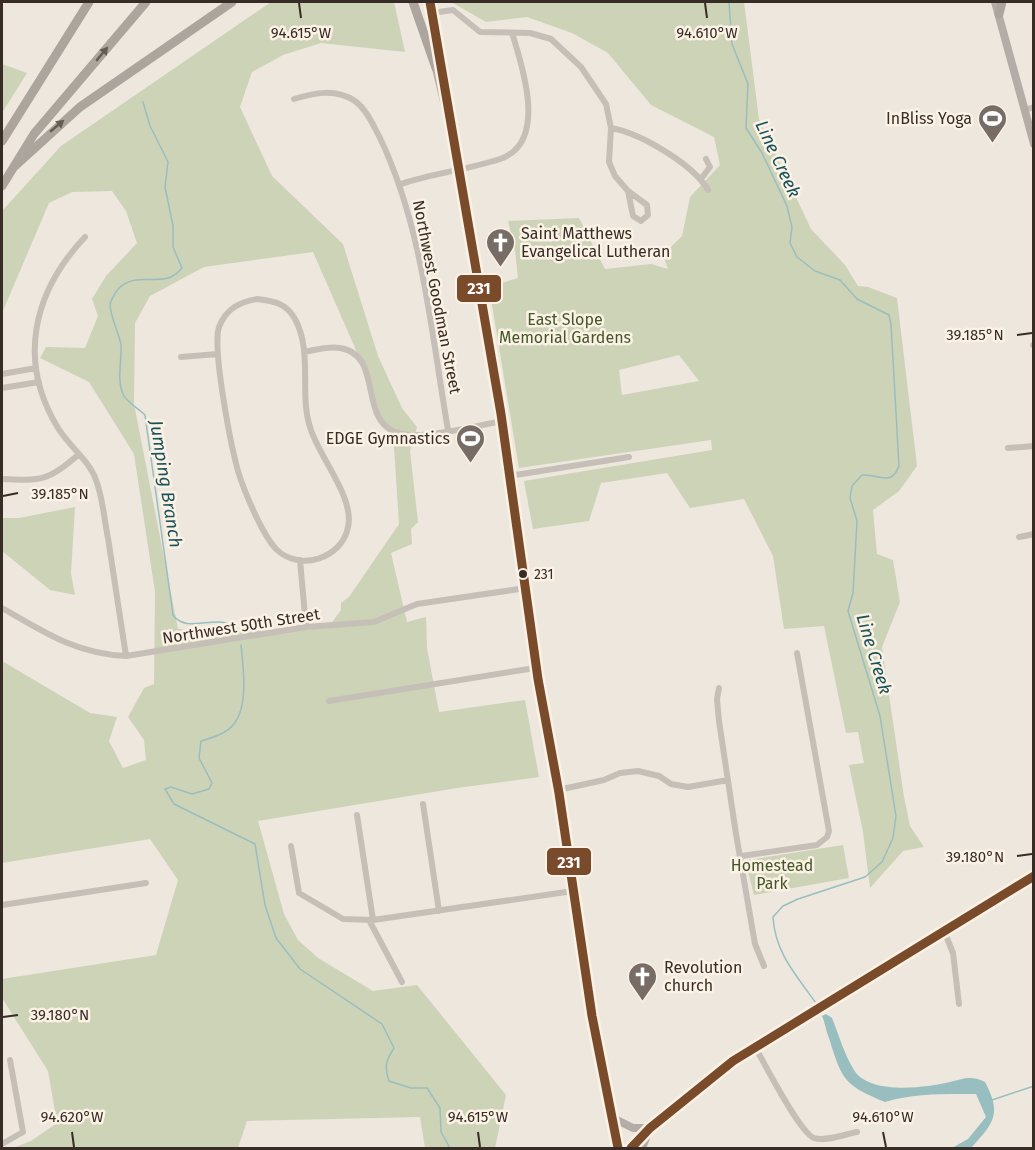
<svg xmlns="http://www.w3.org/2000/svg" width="1035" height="1150" font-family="'Fira Sans',sans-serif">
  <rect width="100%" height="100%" fill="#ede7de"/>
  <path fill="#cdd3b7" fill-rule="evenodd" d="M271 2H394L405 52 321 43 283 55 252 72 240 107 272 176 343 244 378 356 402 408 417 427 410 451 418 522 411 529 412 544 391 553 407 622 426 617 427 648 439 712 525 700 539 777 457 788 258 821 284 914 298 940 318 958 373 991 417 985 506 1095 495 1148H425L420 1117 247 1121 238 1148H13L31 1141 57 1123 48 1071 2 998V979L156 955 178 880 150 839 2 863V661L90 713 117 717 109 741 123 768 146 760 144 740 128 717 144 688 154 684 155 592 134 454 89 382 40 358 46 347 85 348 98 316 92 299 106 276 137 243 126 211 112 191 72 192 49 203 2 313V211L61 146ZM313 252 359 357 372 401 384 426 393 432 399 524 349 597 341 603V610L330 625 277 631 178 629 134 404 135 323 150 296 204 267Z
    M451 2H744L759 119 811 229 845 265 858 286 868 287 897 298 917 466 899 491 873 510 877 554 893 560 900 602 882 647 904 797 910 826 924 847 903 851 870 888 863 832 849 765 864 763 858 732 846 733 824 626 784 629 773 556 744 499 690 508 667 473 601 483 589 521 533 529 524 481 712 450 711 440 519 468 489 287 518 278 515 251 508 221 579 218 605 269 651 264 668 269 663 255 682 236 690 197 720 165 714 137 651 105 608 53 572 33 527 17 486 22ZM679 355 699 381 622 395 619 370Z
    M2 64 27 73 2 113Z
    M75 507 71 573 75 595 50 590 2 551V518H19Z
    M843 845 849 878 754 895 746 864 748 860Z"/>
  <path fill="#99bebf" d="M826 1014 832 1018C839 1035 844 1054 854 1070 869 1095 925 1088 950 1082 964 1079 970 1075 985 1082 1002 1114 994 1123 971 1148H952L968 1139 986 1117 976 1094C946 1094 914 1093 885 1102 844 1085 842 1080 829 1038 826 1031 825 1022 822 1016Z"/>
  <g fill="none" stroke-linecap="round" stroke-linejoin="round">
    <path stroke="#99bebf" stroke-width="1.5" d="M729 2 732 44 748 84 746 128 762 153 787 206 792 227 790 243 797 257 815 271 840 280 857 299 889 315 891 324 899 466C891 487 880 474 862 475L852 486 850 498 857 521 853 593 848 611 880 716 896 816 893 838 882 862 865 877 798 899 783 906 773 917C775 954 798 977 818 1006
      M143 102 150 126 168 162 165 187 173 226V247L182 268C164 291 140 269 119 288 116 291 111 300 110 304 110 316 119 333 121 345 122 361 116 382 124 396 127 402 139 409 145 415L173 615C188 636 220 610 238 630
      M241 645C243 667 249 705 234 724 226 734 213 737 201 741L199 758 212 783 209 789 192 794 171 787 165 789 174 804 255 844 265 905 276 938 300 969 382 1024 394 1048C386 1060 384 1067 389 1081L411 1088H427L440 1108 441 1132 450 1148
      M992 1100 1034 1086"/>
    <path stroke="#c6bfb7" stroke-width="6" d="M432 13 453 10 480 32 530 33 551 39 581 67 606 104 611 128 609 162 615 176 628 191 633 216 641 221 648 215 647 205 628 191
      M294 99C314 93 335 88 355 101 367 110 373 125 380 138 423 228 431 332 448 430
      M1025 110 1034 107
      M611 128C640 133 693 164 708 190
      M701 179 710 167 706 159
      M401 184C433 173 467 170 500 159 548 143 523 68 512 33
      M85 237C33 292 17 361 58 428 69 446 89 460 96 480 103 498 104 519 108 538 114 577 120 616 126 656
      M257 299C274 301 286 303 295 319 313 352 299 393 310 427 318 456 355 497 348 527 342 559 299 572 276 549 262 534 244 491 238 471 231 446 212 349 219 327 226 309 239 302 257 299Z
      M1033 345H1034
      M304 352C315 350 328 346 340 348 386 355 355 425 402 434 423 439 478 426 502 421
      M181 357 218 354
      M2 374 36 368
      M2 388 39 382
      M1008 448 1034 446
      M509 476 629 457
      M2 479C41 481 49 481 79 454
      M1019 537 1034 534
      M300 560 306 627
      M2 608C44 632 76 654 126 656L306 627 374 622 417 604 526 588
      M719 688 717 699 719 721 736 834 755 944 764 966
      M329 701 535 668
      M558 790 604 780 620 773 638 771 659 776 671 784 688 787 728 780
      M423 804 439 911
      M357 815 373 920
      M291 846 299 893 343 919 373 920 573 891
      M741 856 817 845 827 837 829 831 797 653
      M2 905 146 883
      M369 920 402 982
      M944 931 953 953 959 1004
      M755 1047C765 1064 799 1132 814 1138 825 1142 846 1134 857 1132
      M2 1144 23 1132 10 1060"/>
    <path stroke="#b4ada7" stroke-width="8" d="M995 2 1034 144
      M432 13 501 414 534 640C537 692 551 742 559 793 577 912 591 1032 618 1148
      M436 68 447 114
      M611 1117 633 1128H650
      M631 1148 650 1128 733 1061 1034 876
      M642 1148 648 1133"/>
    <path stroke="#aca59e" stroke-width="9" d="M413 2 436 68
      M430 2 432 13
      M999 14 1002 2
      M2 141 89 2
      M15 166 80 107 232 2
      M2 186 34 134 146 2"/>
    <defs>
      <path id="bus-1" d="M430 2 501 414 538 679 559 793 592 1016 618 1148
        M631 1148 650 1128 733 1061 1034 876"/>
    </defs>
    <use href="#bus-1" stroke="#fbf2e5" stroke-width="14"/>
    <use href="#bus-1" stroke="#7a4b2a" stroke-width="9"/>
  </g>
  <defs><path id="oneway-solid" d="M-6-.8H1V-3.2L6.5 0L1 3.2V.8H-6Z" transform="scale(1.5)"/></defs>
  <g fill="#665c56">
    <use href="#oneway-solid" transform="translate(102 54) rotate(-50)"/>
    <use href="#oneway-solid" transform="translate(57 126) rotate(-40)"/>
  </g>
  <path fill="none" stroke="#372c26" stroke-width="2" d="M299 3 301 18M705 3 707 18M1017 335 1032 333M3 496 18 493M1017 856 1032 854M3 1017 18 1015M72 1132 74 1147M478 1132 480 1147M883 1132 886 1147"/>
  <defs>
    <symbol id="stadium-pin" viewBox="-11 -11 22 30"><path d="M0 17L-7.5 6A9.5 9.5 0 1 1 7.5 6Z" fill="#776d66" stroke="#fbf2e5"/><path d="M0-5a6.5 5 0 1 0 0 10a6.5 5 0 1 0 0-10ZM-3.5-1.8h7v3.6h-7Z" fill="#fff"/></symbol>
    <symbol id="church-pin" viewBox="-11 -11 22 30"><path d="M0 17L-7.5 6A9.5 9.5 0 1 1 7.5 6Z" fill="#776d66" stroke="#fbf2e5"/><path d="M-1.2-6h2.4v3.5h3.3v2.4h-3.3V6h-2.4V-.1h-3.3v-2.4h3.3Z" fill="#fff"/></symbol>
  </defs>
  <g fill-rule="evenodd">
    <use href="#stadium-pin" x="976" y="102" width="33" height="45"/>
    <use href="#church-pin" x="484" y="226" width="33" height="45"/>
    <use href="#stadium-pin" x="454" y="422" width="33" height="45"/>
    <use href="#church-pin" x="626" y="960" width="33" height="45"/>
  </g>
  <circle fill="#372c26" stroke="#fbf2e5" stroke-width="2" cx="523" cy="574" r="5"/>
  <g text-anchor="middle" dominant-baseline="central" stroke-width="5" stroke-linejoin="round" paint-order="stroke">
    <g font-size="14" fill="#372c26" stroke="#fbf2e5" text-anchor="start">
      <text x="534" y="574">231</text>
    </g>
    <g font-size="16" fill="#372c26" stroke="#fbf2e5" text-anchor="end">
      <text x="972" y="118">InBliss Yoga</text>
      <text x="521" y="233" text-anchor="start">Saint Matthews<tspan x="521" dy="18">Evangelical Lutheran</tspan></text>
      <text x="450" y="438">EDGE Gymnastics</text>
      <text x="664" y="967" text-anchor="start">Revolution<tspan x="664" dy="18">church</tspan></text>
    </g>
    <g font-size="16" fill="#372c26" stroke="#fbf2e5">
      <text transform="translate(437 297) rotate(79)">Northwest Goodman Street</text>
      <text transform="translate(241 626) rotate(-9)">Northwest 50th Street</text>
    </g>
    <g font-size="16" fill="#435728" stroke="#fbf2e5">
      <text x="565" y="319">East Slope<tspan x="565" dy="18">Memorial Gardens</tspan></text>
      <text x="772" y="865">Homestead<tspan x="772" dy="18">Park</tspan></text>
    </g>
    <g font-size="18" font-style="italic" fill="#18535b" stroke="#fbf2e5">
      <text transform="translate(778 159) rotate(65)">Line Creek</text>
      <text transform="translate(166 484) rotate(81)">Jumping Branch</text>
      <text transform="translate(874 654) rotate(73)">Line Creek</text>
    </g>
  </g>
  <g font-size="15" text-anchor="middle" fill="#372c26" stroke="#fbf2e5" stroke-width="5" stroke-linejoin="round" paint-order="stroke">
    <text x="301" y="38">94.615°W</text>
    <text x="707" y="38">94.610°W</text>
    <text x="975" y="340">39.185°N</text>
    <text x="60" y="499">39.185°N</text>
    <text x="975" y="862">39.180°N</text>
    <text x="60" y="1020">39.180°N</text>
    <text x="72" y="1122">94.620°W</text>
    <text x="478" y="1122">94.615°W</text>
    <text x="883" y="1122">94.610°W</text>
  </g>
  <g stroke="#fbf2e5" stroke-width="2">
    <rect x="456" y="274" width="46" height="29" rx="6" fill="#7a4b2a"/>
    <rect x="546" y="847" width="46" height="29" rx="6" fill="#7a4b2a"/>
  </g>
  <g font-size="16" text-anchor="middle" font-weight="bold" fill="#fff">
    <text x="479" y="294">231</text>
    <text x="569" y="868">231</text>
  </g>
  <rect width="1035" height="1150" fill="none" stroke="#372c26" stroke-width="6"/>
</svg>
